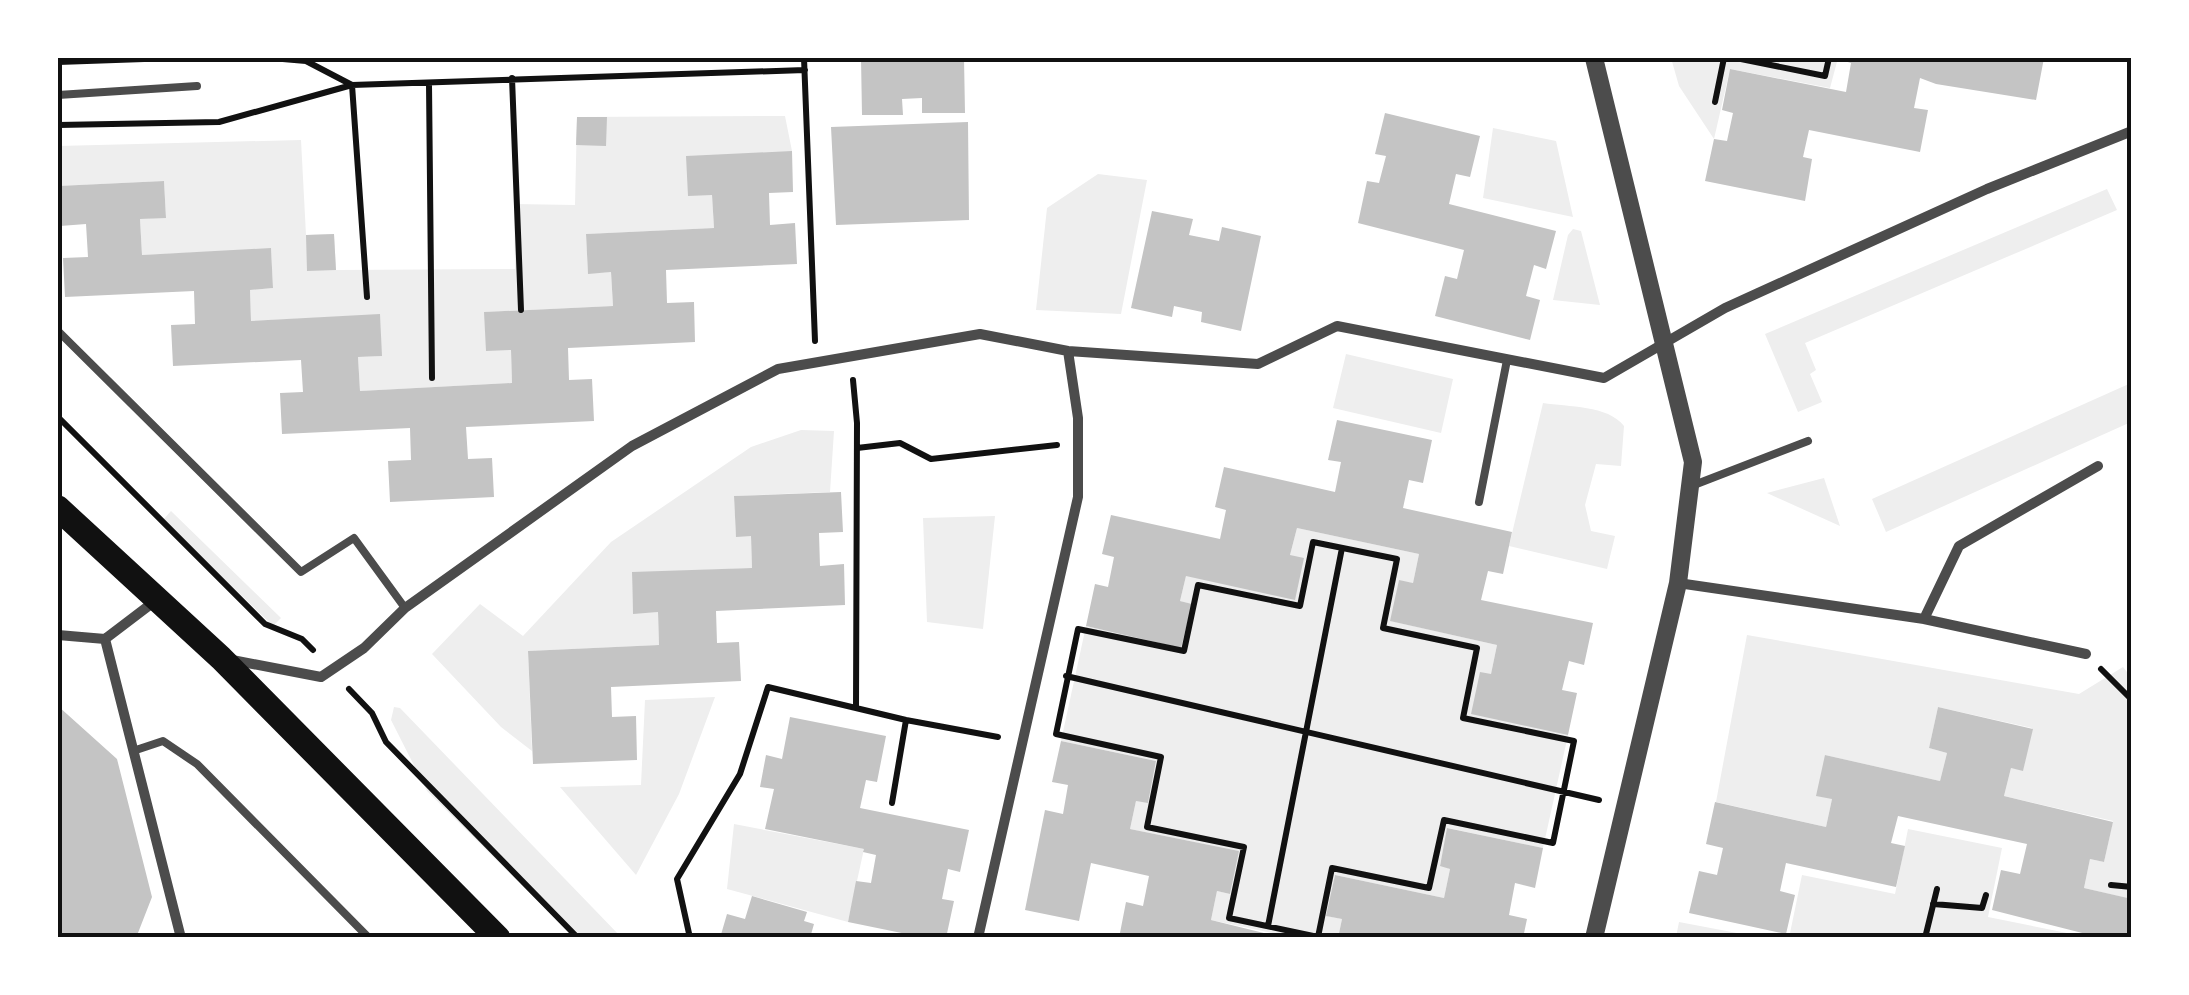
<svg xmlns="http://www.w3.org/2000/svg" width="2189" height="995" font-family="'Source Serif 4',serif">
  <rect width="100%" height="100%" fill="#fff"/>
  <path fill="#eee" d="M1671 58H1838L1830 88 1730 69 1714 139 1679 86Z
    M785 116 792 151 712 195 714 228 586 234 588 273 611 272 613 306 485 312 511 350 512 383 360 391 358 357 381 356 380 315 251 321 250 290 273 288 271 249 142 255 140 219 166 217 164 181 58 186V146L301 140 306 235 334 234 336 270 515 269 514 204 575 205 577 117Z
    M1493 128 1556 141 1573 217 1483 198Z
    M1098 174 1147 180 1121 314 1036 310 1047 208Z
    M2107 189 2117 210 1805 343 1816 370 1810 374 1822 402 1798 412 1765 334Z
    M1573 229 1581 231 1600 305 1553 300 1568 235Z
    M1346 354 1453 379 1441 433 1333 408Z
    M2131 383V422L1886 532 1872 499Z
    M1543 403C1568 407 1608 405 1624 426L1621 466 1596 464 1585 505 1591 531 1615 536 1607 569 1509 546Z
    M801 430 834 431 830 492 734 496 736 536H751L752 568 632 573 633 613 658 612 659 645 528 651 532 751 501 727 432 654 480 604 523 636 611 542 751 447Z
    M1824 478 1840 526 1767 493Z
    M171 511 281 618 273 626 163 520Z
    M995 516 983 629 927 622 923 518Z
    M1297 528 1419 554 1413 583 1399 581 1391 621 1497 645 1491 674 1568 735 1543 848 1448 828 1440 865 1450 869 1444 898 1335 875 1327 916 1342 919 1338 938 1291 937 1211 920 1217 891 1230 894 1238 851 1130 829 1136 801 1148 802 1156 761 1061 741 1086 626 1181 647 1191 604 1180 601 1186 576 1290 555Z
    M1747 635 2079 694 2123 667 2131 677V899L2084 888 2090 859 2104 862 2113 821 2004 796 2011 768 2023 770 2032 728 1938 707 1929 748 1947 753 1940 781 1825 755 1832 799 1826 827 1716 802Z
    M715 697 679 794 636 875 560 787 641 785 645 700Z
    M394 707 400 708 621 937H574L427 791 391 720Z
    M734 824 864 849 848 922 727 889Z
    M1908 829 2002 848 1988 917 2072 934 2071 938H1789L1802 875 1895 894Z
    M1679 922 1758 937H1676Z"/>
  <path fill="#c4c4c4" d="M861 58H964L965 113H922V98L902 99 903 115H862Z
    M1834 58H2044L2036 100 1936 84 1920 78 1914 108 1928 110 1920 152 1809 130 1803 157 1812 159 1805 201 1705 181 1714 139 1727 141 1733 113 1722 110 1730 69 1846 92 1851 63Z
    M1385 113 1480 136 1470 177 1456 174 1449 204 1556 231 1546 269 1534 265 1526 296 1540 300 1530 340 1435 316 1445 276 1457 279 1464 250 1358 223 1367 181 1379 183 1386 156 1375 154Z
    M577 117H607L606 146 576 145Z
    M968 122 969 220 836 225 831 127Z
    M792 151 793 192 769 193 770 225 795 223 797 264 666 270 667 303 694 302 695 342 568 348 569 380 592 379 594 421 466 427 468 459 492 458 494 497 390 502 388 461 411 460 410 428 282 434 280 393 303 392 301 360 173 366 171 325 195 324 194 291 65 297 63 258 88 257 86 224 60 226 58 186 164 181 166 218 140 219 142 255 271 248 273 288 250 290 251 321 380 314 382 356 358 357 360 391 512 383 511 350 486 351 484 312 613 306 611 272 588 274 586 234 714 228 712 195 688 196 686 156Z
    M1152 211 1193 219 1189 235 1219 241 1222 227 1261 236 1241 331 1201 322 1202 312 1174 306 1172 317 1131 308Z
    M334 234 336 270 307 271 306 235Z
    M1337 420 1432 440 1423 483 1409 480 1403 508 1512 532 1503 574 1488 571 1481 600 1593 623 1584 665 1569 661 1562 690 1577 693 1568 735 1471 714 1480 672 1491 674 1497 645 1390 621 1399 580 1413 583 1419 554 1297 528 1290 555 1304 558 1295 600 1186 576 1180 601 1192 604 1181 648 1086 626 1095 584 1108 587 1114 557 1102 554 1111 515 1220 539 1226 510 1215 507 1224 467 1335 492 1341 462 1328 460Z
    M841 492 843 532 819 533 820 566 844 564 845 605 716 611 717 643 739 642 741 681 611 687 612 717 636 716 637 760 533 764 528 651 659 645 658 612 633 614 632 572 752 568 751 536 736 537 734 496Z
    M58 706 117 759 152 897 136 938H58Z
    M1938 707 2033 729 2023 771 2011 768 2004 796 2113 822 2104 862 2090 859 2084 888 2132 899V938H2102L1992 910 2001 870 2020 874 2027 844 1898 816 1891 843 1905 846 1896 887 1786 863 1780 891 1795 895 1786 934 1689 913 1699 871 1717 875 1723 848 1706 844 1715 802 1826 827 1832 799 1816 796 1825 755 1940 781 1947 753 1929 748Z
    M790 717 886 736 877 782 866 780 860 808 969 830 960 872 948 869 942 899 954 901 946 938H926L848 922 856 881 871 883 876 855 863 852 864 849 765 829 774 789 760 787 766 755 782 759Z
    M1061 741 1156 761 1148 803 1136 801 1130 829 1239 851 1230 894 1217 891 1211 920 1284 938H1119L1126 902 1143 906 1149 876 1091 863 1079 921 1025 910 1045 810 1063 814 1068 785 1052 782Z
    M1447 828 1543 848 1535 888 1515 883 1509 915 1527 919 1523 938H1338L1342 919 1326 916 1335 875 1444 898 1450 869 1440 866Z
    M752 896 807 912 804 921 814 924 810 938H720L727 914 745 919Z"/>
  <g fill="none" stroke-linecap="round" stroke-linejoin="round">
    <path stroke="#111" stroke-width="6" d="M271 58 306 61 352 85 367 297
      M804 58 815 341
      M1736 58 1825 76 1829 58
      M58 62 173 58
      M512 78 521 310
      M429 84 432 378
      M1715 102 1724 58
      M58 125 219 122 352 85 805 70
      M853 380 857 423 856 708
      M58 417 265 624 302 639 313 650
      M857 448 900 443 931 459 1057 445
      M1313 542 1397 559 1383 628 1477 648 1463 718 1574 741 1553 843 1444 820 1429 888 1332 868 1318 937 1229 918 1244 847 1147 827 1161 757 1056 734 1078 629 1184 651 1198 585 1300 606Z
      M2101 669 2132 700
      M1066 676 1599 800
      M349 689 372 713 386 742 578 938
      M892 803 906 720
      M2111 885 2132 887
      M1933 904 1982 908 1986 895
      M1268 926 1342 548
      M690 938 677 879 740 774 768 687 906 720 998 737
      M1925 938 1937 889"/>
    <path stroke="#4c4c4c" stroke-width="8" d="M58 95 197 86
      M58 331 301 572 354 538 405 608
      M1694 485 1808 441
      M1479 502 1507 360
      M133 751 163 741 197 764 369 938"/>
    <path stroke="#4c4c4c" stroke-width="10" d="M1678 583 1924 619 2086 654
      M155 601 105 639 181 938
      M1924 619 1959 546 2098 466
      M58 635 105 639
      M232 660 321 677 364 648 405 608 632 446 778 369 980 334 1068 351 1258 364 1337 326 1604 378 1725 308 1987 189 2132 131
      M978 938 1078 497V418L1068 351"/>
    <path stroke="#4c4c4c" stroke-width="18" d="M1594 58 1693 462 1678 583 1594 938"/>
    <path stroke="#111" stroke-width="25" d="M58 508 221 658 498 938"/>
  </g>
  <rect width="2189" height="995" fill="none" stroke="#ffffff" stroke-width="120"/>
  <rect x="60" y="60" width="2069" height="875" fill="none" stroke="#111" stroke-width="4"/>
</svg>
